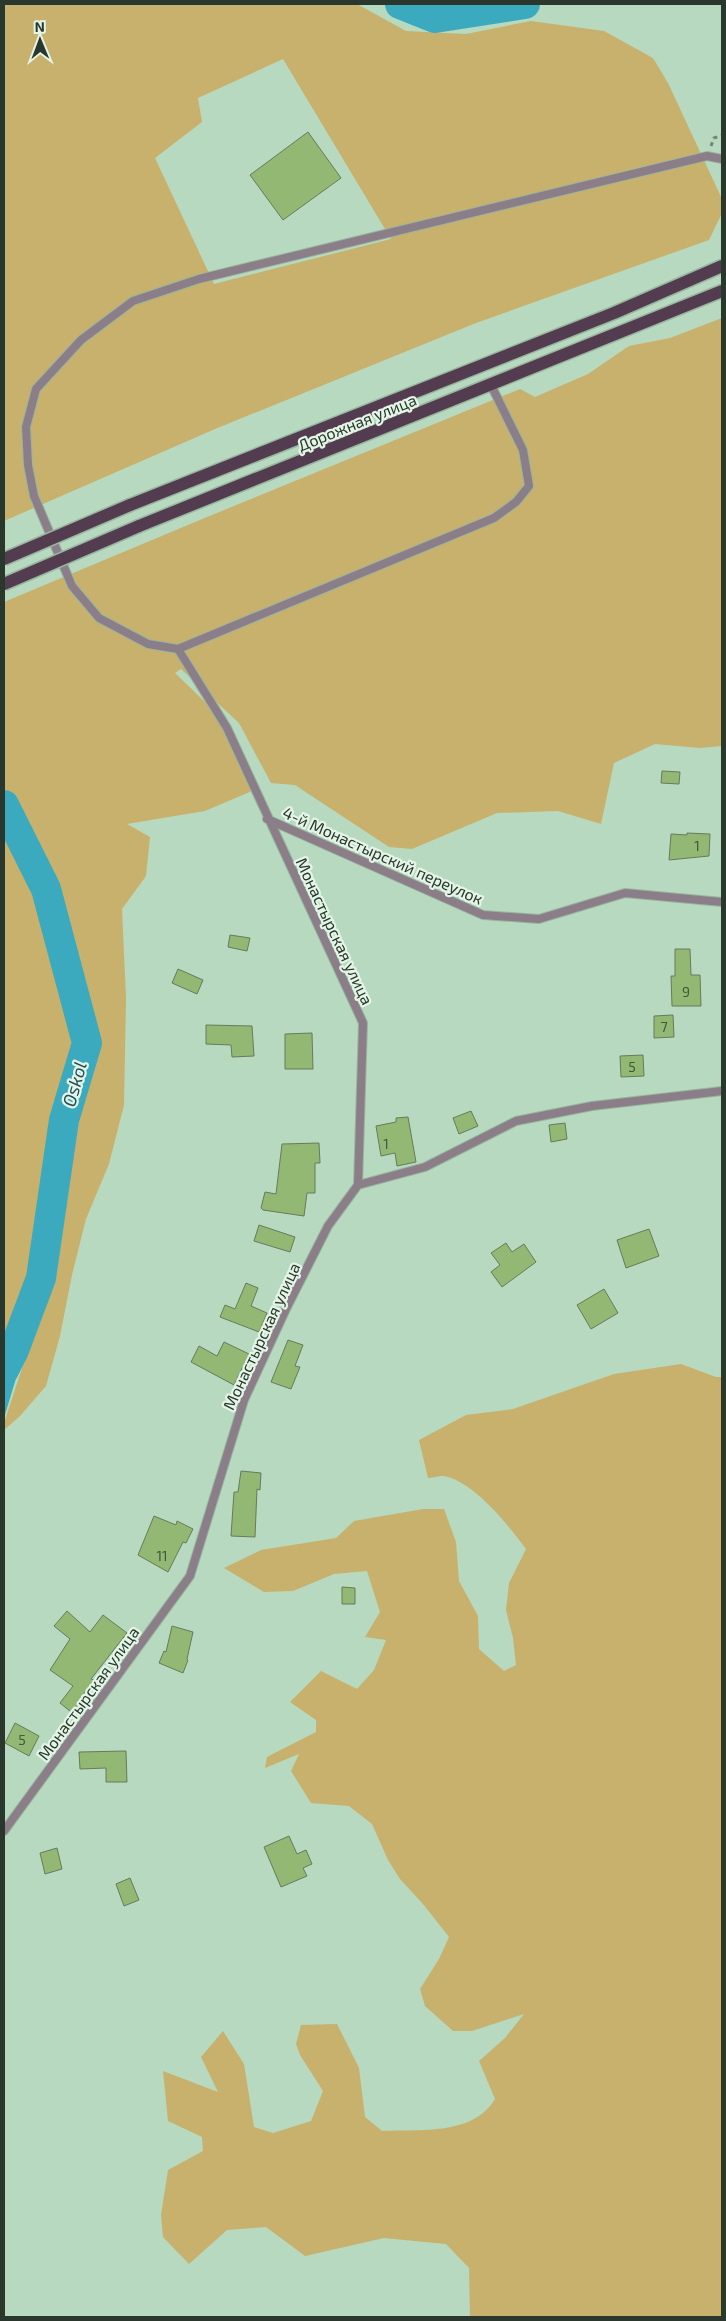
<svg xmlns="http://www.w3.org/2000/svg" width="726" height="2321" font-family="'Exo 2',sans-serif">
  <rect width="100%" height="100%" fill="#b7d9bf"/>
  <path fill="#c7b16c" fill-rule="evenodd" d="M4 4H357L406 31 466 34 531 21 604 31 653 58 668 83 722 199V213L709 240 476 323 215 429 4 521ZM283 59 391 239 214 284 155 158 202 122 198 98Z
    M722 318V746L700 748 655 744 614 763 601 824 558 811 497 813 412 849 389 847 295 785 271 783 239 723 181 669 175 673 231 727 259 788 205 811 127 824 150 837 146 876 122 909 126 998 124 1105 109 1164 86 1219 72 1275 60 1336 46 1386 20 1416 4 1430V1423L27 1353 46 1279 71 1122 92 1041 51 887 4 797V602L207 517 520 389 535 397 588 374 629 346 670 338Z
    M4 832 39 902 77 1043 56 1114 36 1260 12 1326 4 1343Z
    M681 1364 716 1377H722V2317H470L469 2268 446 2244 384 2238 305 2256 266 2227 227 2230 189 2264 163 2237 161 2215 168 2170 203 2151 202 2137 168 2121 163 2071 218 2092 201 2057 223 2031 244 2064 254 2127 273 2133 311 2121 323 2091 300 2055 296 2044 301 2025 337 2024 359 2068 365 2117 382 2131C420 2129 473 2136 495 2099L479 2061 505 2038 524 2014 472 2031H453L425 2006 420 1989 439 1959 449 1937 423 1904 400 1879 388 1860 372 1824 349 1806 311 1803 291 1771 299 1754 265 1768 267 1757 316 1732V1720L290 1702 321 1671 357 1689 374 1670 386 1640 365 1637 380 1612 367 1571 334 1574 293 1591 264 1592 224 1568 261 1550 336 1538 354 1521 423 1509H444L456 1542 459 1581 478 1616 479 1649 504 1671 516 1665 513 1638 506 1610 509 1583 526 1549C509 1526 473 1480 443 1476 439 1476 432 1478 428 1478L419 1440 466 1415 513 1409 614 1374Z"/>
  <path fill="#3caabe" d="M34 1290 24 1352 4 1418V1354Z"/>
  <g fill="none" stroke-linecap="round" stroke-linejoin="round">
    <path stroke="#3caabe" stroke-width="30" d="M400 4 435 18 525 4
      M4 805 46 889 87 1043 64 1120 41 1278 14 1350 4 1370"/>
  </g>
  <path fill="#92b874" stroke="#687a5b" d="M308 132 341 178 283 220 250 175Z
    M662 771 680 772 679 784 661 783Z
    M687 833 710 834 709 856 669 860 671 834 687 835Z
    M230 935 250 938 247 951 228 947Z
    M675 949H690L691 975H700L701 1006H672L671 976H675Z
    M178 969 203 980 197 994 172 983Z
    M673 1015 674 1037 654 1038V1016Z
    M206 1025 252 1026 254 1056 232 1057 231 1045 206 1044Z
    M312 1033 313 1069H285V1034Z
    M643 1055 644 1076 621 1077 620 1056Z
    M471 1111 478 1126 459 1134 453 1118Z
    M408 1117 416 1162 397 1166 395 1153 381 1156 376 1126 396 1122V1118Z
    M565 1123 567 1139 551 1142 549 1125Z
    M319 1143 320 1163H315V1193H307L304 1216 263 1210 261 1208 265 1192 276 1194 282 1144Z
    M259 1225 295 1237 290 1252 254 1241Z
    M649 1229 659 1256 626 1268 617 1240Z
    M506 1243 512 1252 524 1244 536 1262 502 1287 491 1272 500 1265 491 1253Z
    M246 1283 258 1288 251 1306 267 1313 259 1332 220 1317 225 1305 235 1309Z
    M604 1289 618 1313 591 1329 577 1305Z
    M288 1340 303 1345 295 1366 300 1367 291 1389 271 1382Z
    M224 1342 249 1354 234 1385 191 1362 199 1346 217 1356Z
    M241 1471 261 1473 260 1490 257 1489 255 1537 231 1536 234 1492H238Z
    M154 1516 176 1525 177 1521 193 1529 186 1543 183 1542 168 1572 138 1555Z
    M342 1587 355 1588V1604H342Z
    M67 1611 90 1632 103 1615 127 1633 91 1679 94 1680 83 1695 90 1700 76 1716 60 1703 73 1686 50 1670 70 1639 54 1626Z
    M172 1626 193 1632 187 1659 188 1660 183 1673 159 1663 164 1651 166 1652Z
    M15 1723 39 1736 29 1756 5 1743Z
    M126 1751 127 1782H106V1768L80 1769 79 1752Z
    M289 1836 297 1854 306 1850 312 1864 303 1868 307 1876 281 1887 264 1847Z
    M57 1848 62 1869 45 1874 40 1853Z
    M130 1878 139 1900 124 1906 116 1884Z"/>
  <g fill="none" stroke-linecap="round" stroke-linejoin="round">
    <defs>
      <path id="lane" d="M178 649 494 518 516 502 529 486 523 450 491 385
        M267 819 483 915 539 919 625 893 722 902
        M358 1185 425 1167 516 1121 592 1106 722 1091
        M4 1831 190 1576 244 1400 286 1309 328 1226 358 1185 363 1023 227 728 178 649 148 644 99 618 72 586 34 496 28 465 26 427 36 389 81 340 133 301 199 279 707 156 722 159"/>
      <path id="primary" d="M130 505 614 313 722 266
        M139 526 722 291"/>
    </defs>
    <use href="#lane" stroke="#98b59f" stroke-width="10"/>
    <use href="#primary" stroke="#98b59f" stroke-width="15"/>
    <path stroke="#708775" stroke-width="3" stroke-dasharray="4 4" stroke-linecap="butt" d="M711 146 714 138 722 135"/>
    <use href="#lane" stroke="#8b7e89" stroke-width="8"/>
    <use href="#primary" stroke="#533c4f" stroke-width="12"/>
    <defs>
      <path id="primary-bridge" d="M4 559 130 505
        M4 584 139 526"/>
    </defs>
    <use href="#primary-bridge" stroke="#98b59f" stroke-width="15" stroke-linecap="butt"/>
    <use href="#primary-bridge" stroke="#533c4f" stroke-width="12"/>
  </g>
  <g text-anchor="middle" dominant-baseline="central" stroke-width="4.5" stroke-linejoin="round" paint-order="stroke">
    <g font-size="14" fill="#43573e">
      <text x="697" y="845">1</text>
      <text x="686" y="991">9</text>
      <text x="664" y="1026">7</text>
      <text x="632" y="1066">5</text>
      <text x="386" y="1143">1</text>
      <text x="162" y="1555">11</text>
      <text x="22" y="1739">5</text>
    </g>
    <g font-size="16" fill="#29372c" stroke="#e4f5e7">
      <text transform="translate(357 422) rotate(-22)">Дорожная улица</text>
      <text transform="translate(383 855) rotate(24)">4-й Монастырский переулок</text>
      <text transform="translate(335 931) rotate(65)">Монастырская улица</text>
      <text transform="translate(261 1336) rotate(-65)">Монастырская улица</text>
      <text transform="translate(88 1693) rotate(-54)">Монастырская улица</text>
    </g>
    <g font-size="18" font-style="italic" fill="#214f58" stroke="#e4f5e7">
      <text transform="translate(74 1084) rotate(-74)">Oskol</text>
    </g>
  </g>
  <rect width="726" height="2321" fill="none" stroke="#29372c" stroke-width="10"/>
  <g transform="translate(40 40) rotate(359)" stroke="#e4f5e7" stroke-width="4" paint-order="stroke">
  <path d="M0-4L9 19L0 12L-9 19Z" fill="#29372c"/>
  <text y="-8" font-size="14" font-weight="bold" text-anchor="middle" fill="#29372c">N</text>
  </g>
</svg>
